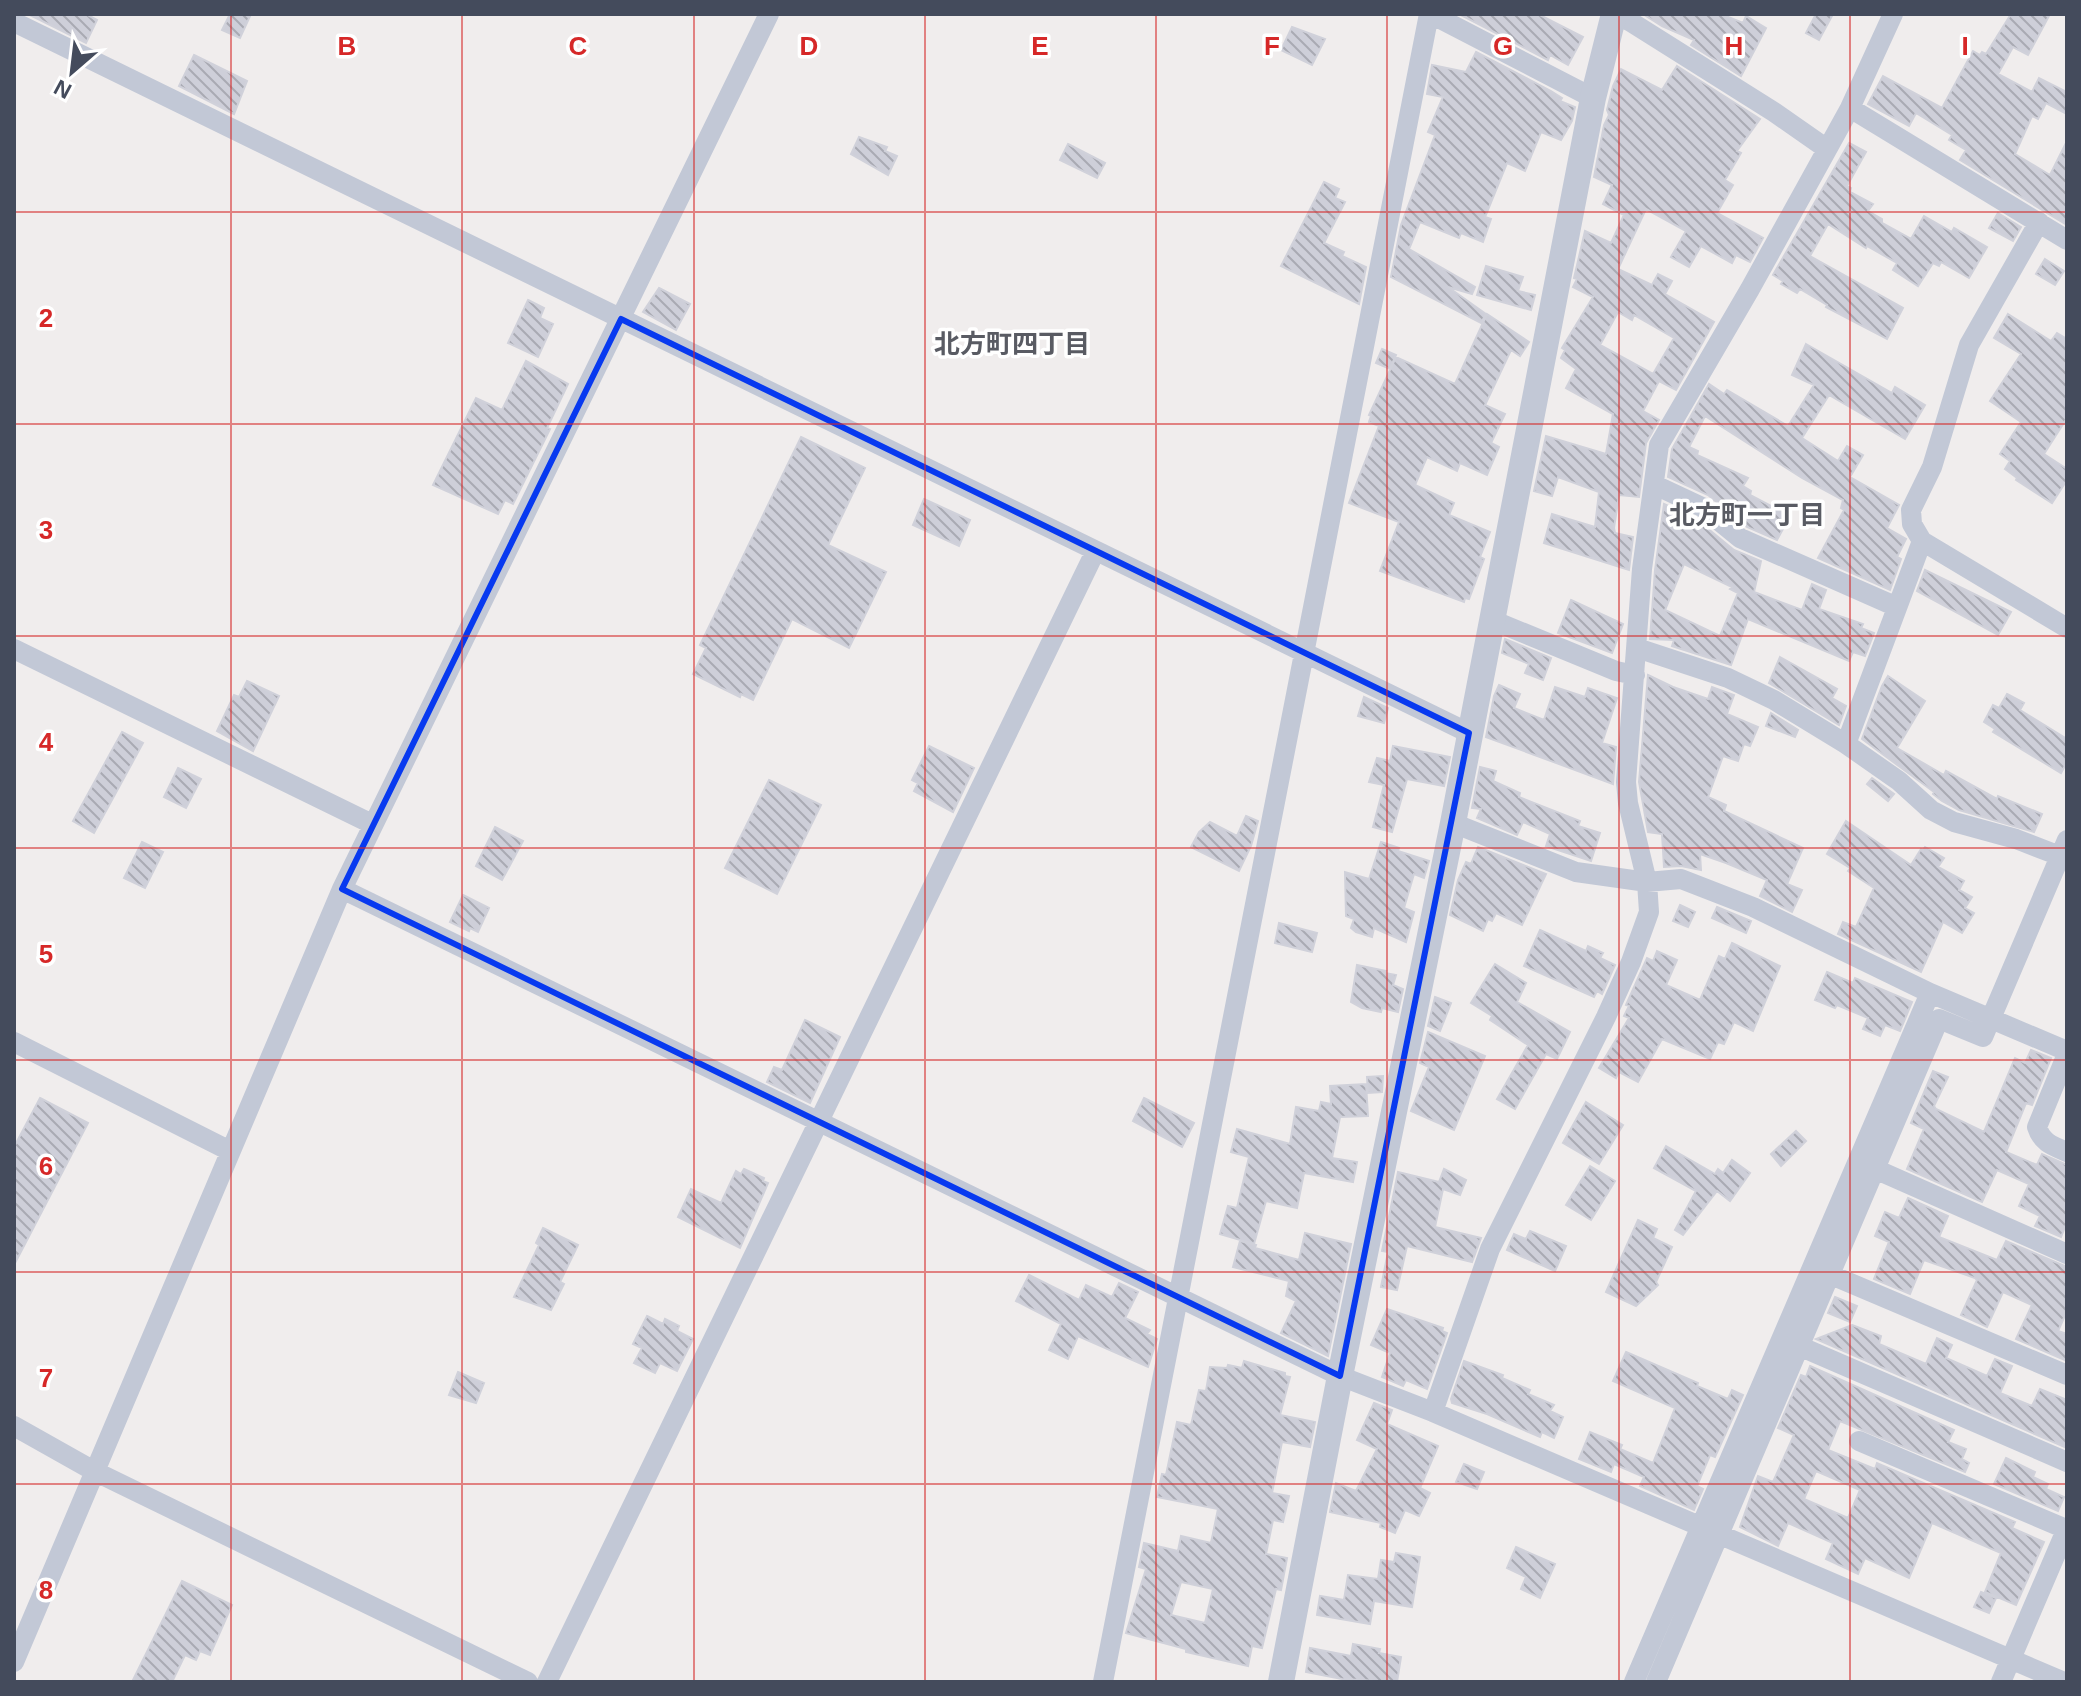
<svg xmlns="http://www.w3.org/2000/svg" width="2081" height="1696" font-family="Helvetica,'Noto Sans JP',sans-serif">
  <defs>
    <pattern id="building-back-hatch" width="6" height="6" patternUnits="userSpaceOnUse" patternTransform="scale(2)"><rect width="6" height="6" fill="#cecfd9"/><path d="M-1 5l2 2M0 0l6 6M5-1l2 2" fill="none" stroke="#a9aab3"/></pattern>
  </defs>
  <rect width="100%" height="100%" fill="#f0eded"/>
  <path fill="url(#building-back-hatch)" stroke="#d0d1da" stroke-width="2" fill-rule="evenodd" d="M28 14H86L97 20 86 43Z
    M230 14H251L240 38 222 30Z
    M1459 14H1538L1583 37 1568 65 1550 55 1548 60Z
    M1643 14H1721L1743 23 1746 16 1766 28 1741 76 1691 45 1694 40 1662 26Z
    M1816 14H1833L1819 40 1806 33Z
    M2011 14H2050L2028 55 2013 47 1998 74 2032 92 2039 78 2067 92V114L2046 103 2038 119 2032 116 2015 154 2050 175 2067 141V225L1960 160 1966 150 1949 140 1952 135 1916 113 1909 126 1868 104 1883 76 1942 108 1973 51 1980 55 1982 52 1986 54Z
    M1292 27 1325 39 1312 65 1281 50Z
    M1476 52 1551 91 1562 98 1560 101 1575 107 1572 121 1561 140 1541 132 1525 171 1507 163 1485 217 1491 219 1483 242 1461 233 1459 238 1420 222 1409 249 1475 287 1472 294 1448 287 1486 314 1481 323 1391 277 1401 225 1435 135 1428 132 1443 97 1427 94 1432 65 1466 72Z
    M194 55 247 81 234 114 179 86Z
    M1677 66 1760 119 1737 151 1741 153 1725 180 1733 185 1717 213 1763 238 1750 262 1736 255 1732 263 1701 246 1689 267 1671 257 1686 231 1646 209 1618 269 1652 285 1658 274 1672 281 1665 294 1714 322 1676 390 1659 381 1643 411 1659 420 1646 443 1639 497 1619 495 1614 528 1615 533 1633 537 1629 570 1544 543 1552 514 1595 527 1599 492 1558 477 1552 496 1534 491 1546 436 1606 454 1613 414 1566 388 1576 369 1561 358 1565 350 1562 348 1593 297 1573 287 1577 279 1574 278 1585 231 1611 243 1624 215 1603 204 1612 185 1594 177 1604 125 1609 115 1607 110 1613 86 1621 69 1662 90ZM1618 312 1632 320 1634 315 1674 338 1653 374 1600 345Z
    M859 137 887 147 885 151 897 156 888 175 851 154Z
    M1849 143 1866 152 1847 186 1851 188 1850 192 1873 204 1868 211 1882 219V223L1911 239 1924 216 1952 232 1954 228 1987 247 1969 278 1941 262 1939 266 1933 263 1918 286 1893 270 1897 263 1867 246 1866 248 1828 224 1810 256 1903 308 1887 339 1826 307 1827 305 1800 289 1797 293 1781 284 1783 281 1773 275Z
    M1068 144 1105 163 1097 178 1060 160Z
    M1324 182 1339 189 1335 198 1345 202 1324 243 1344 252 1342 256 1366 267 1359 304 1281 266Z
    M1998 213 2021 227 2013 241 1989 228Z
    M2045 259 2064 271 2055 285 2036 274Z
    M1486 266 1523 277 1518 291 1535 295 1531 310 1477 295Z
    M659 288 690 304 676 330 643 312Z
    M528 300 544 308 540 318 553 324 538 357 508 343Z
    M1487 314 1529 342 1520 356 1511 350 1485 405 1505 414 1491 443 1499 447 1487 475 1460 463 1457 471 1427 457 1415 485 1454 503 1449 515 1490 532 1480 557 1484 559 1469 599 1465 598 1464 602 1380 571 1399 522 1349 503 1379 426 1369 422 1371 416 1369 415 1396 357 1455 384Z
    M2008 314 2051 341 2057 333 2067 339V418L2044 454 2067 469V480L2052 503 2016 480 2017 478 2005 469 2010 461 2000 454 2021 422 1990 401 2021 354 1994 338Z
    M1806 344 1892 393 1895 387 1925 405 1905 439 1829 395 1802 438 1838 461 1847 446 1863 455 1850 477 1899 505 1887 528 1906 539 1897 557 1901 559 1890 590 1818 558 1844 510 1841 508 1843 500 1802 478 1705 416 1689 447 1698 451 1697 455 1748 478 1743 486 1751 491 1750 495 1790 516 1777 540 1747 527 1708 495 1668 477 1672 449 1709 384 1724 394 1727 390 1788 426 1814 385 1792 375Z
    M1382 349 1396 355 1390 369 1376 363Z
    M526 361 568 384 547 428 550 429 513 504 505 500 498 514 433 485 476 398 502 410Z
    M801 437 865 468 828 545 886 572 849 648 792 619 753 700 741 694 740 697 693 674 706 648 700 645Z
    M924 499 970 520 959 546 913 525Z
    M1664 504 1695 518 1734 550 1761 561 1754 592 1802 610 1812 584 1826 590 1819 609 1863 624 1861 628 1874 633 1865 656 1853 652 1849 661 1748 619 1731 665 1672 646 1674 640 1650 639 1655 570ZM1684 564 1732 587 1730 589 1738 593 1720 636 1665 610Z
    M1925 570 2011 612 1998 635 1917 591Z
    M1571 600 1623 624 1612 653 1558 633Z
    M1505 639 1551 658 1543 680 1525 673 1529 664 1502 653Z
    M1780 657 1837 689 1832 698 1846 706 1839 725 1769 683Z
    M1648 675 1673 687 1708 699 1712 687 1734 695 1727 714 1758 727 1750 746 1744 744 1738 761 1723 756 1708 797 1726 805 1724 811 1803 848 1787 884 1802 890 1792 912 1760 896 1767 880 1726 863 1700 854 1701 870 1681 866 1664 867 1662 834 1648 832 1639 782Z
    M1888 676 1925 701 1897 748 1944 775 1946 771 1997 799 1998 796 2042 814 2034 832 1959 810 1942 801 1933 794 1934 792 1862 739 1882 686Z
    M247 681 279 696 253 751 217 731 234 695 239 697Z
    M1499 685 1520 694 1514 708 1544 720 1555 687 1585 697 1588 688 1617 698 1602 743 1616 747 1613 784 1486 737 1494 696Z
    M2007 694 2024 703 2020 710 2067 739V762L2061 773 1993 732 1995 729 1984 722 1993 705 1999 708Z
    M1364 697 1388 708 1384 723 1358 716Z
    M1771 713 1798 730 1795 737 1766 726Z
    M122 732 143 743 94 833 73 821Z
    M929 746 974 768 953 812 914 791 918 783 912 780Z
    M1393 746 1450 757 1444 786 1407 779 1392 832 1373 827 1384 785 1369 782 1377 758 1390 761Z
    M1480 767 1496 771 1493 781 1520 793 1519 797 1580 821 1578 826 1600 833 1591 861 1546 846 1550 834 1523 822 1517 835 1477 818 1481 809 1472 808Z
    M178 768 201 779 186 808 164 797Z
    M1872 778 1894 794 1888 801 1867 784Z
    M769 780 821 805 777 894 725 868Z
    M1246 816 1258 821 1251 846 1239 871 1191 847 1199 832 1210 822 1237 836Z
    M1846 821 1911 865 1921 849 1923 850 1925 847 1944 858 1938 867 1964 881 1959 890 1972 897 1965 908 1974 913 1962 933 1943 922 1921 972 1838 934 1843 922 1856 927 1874 888 1848 871 1850 868 1827 854Z
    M495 827 523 841 502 880 476 866Z
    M142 842 163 852 145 888 124 878Z
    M1381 842 1399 848 1398 851 1429 861 1424 878 1414 874 1404 908 1414 912 1406 942 1374 928 1372 937 1356 932 1351 928 1354 919 1346 916 1345 872 1369 879Z
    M1478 847 1546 874 1522 925 1496 913 1492 921 1488 919 1483 931 1450 915 1458 880 1466 862 1471 864Z
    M463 895 489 908 478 932 470 928 469 931 450 922Z
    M1680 905 1695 912 1688 927 1673 921Z
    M1717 907 1751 921 1746 933 1712 918Z
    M1279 923 1317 933 1312 952 1275 943Z
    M1540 930 1586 951 1588 946 1603 953 1600 958 1615 965 1602 994 1597 991 1594 997 1524 966Z
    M1732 943 1780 966 1753 1031 1734 1022 1724 1044 1718 1042 1710 1059 1662 1039 1638 1082 1619 1072 1616 1078 1599 1068 1629 1018 1624 1016 1629 1006 1626 1005 1647 958 1653 961 1657 951 1677 960 1666 985 1700 1000 1719 956 1725 959Z
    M1495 964 1526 983 1517 1002 1570 1032 1557 1059 1546 1054 1515 1109 1497 1099 1528 1045 1490 1020 1492 1016 1471 1003Z
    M1357 965 1386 971 1385 973 1396 975 1393 985 1403 989 1398 1012 1382 1008 1381 1012 1362 1008 1351 1002Z
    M1827 972 1853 983 1855 978 1912 1002 1900 1031 1885 1025 1880 1036 1863 1029 1868 1018 1837 1005 1835 1008 1815 1000Z
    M1435 997 1451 1003 1440 1031 1428 1026Z
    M805 1020 840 1037 810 1103 767 1082 774 1067 782 1070Z
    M1428 1032 1485 1056 1454 1130 1411 1111 1429 1067 1420 1063Z
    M2031 1050 2051 1058 2032 1105 2026 1103 2006 1152 2037 1165 2042 1154 2067 1165V1222L2061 1237 2035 1226 2040 1216 2019 1206 2029 1184 1997 1170 1982 1202 1907 1169 1924 1129 1911 1123 1933 1071 1948 1077 1934 1106 1936 1109 1984 1132 2015 1058 2025 1063Z
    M1383 1076 1382 1092 1368 1093 1367 1077Z
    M1366 1084 1368 1116 1340 1117 1332 1158 1357 1162 1353 1182 1304 1173 1297 1208 1266 1201 1254 1244 1220 1234 1228 1206 1237 1208 1249 1157 1231 1152 1237 1129 1290 1144 1296 1107 1319 1111 1321 1102 1331 1104 1330 1086Z
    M40 1098 88 1123 14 1265V1147Z
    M1144 1098 1194 1123 1182 1147 1133 1121Z
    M1586 1102 1623 1125 1599 1164 1563 1143Z
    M1796 1131 1806 1141 1781 1166 1771 1154Z
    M1666 1146 1715 1174 1718 1169 1723 1173 1732 1160 1750 1173 1730 1201 1717 1191 1683 1235 1675 1230 1696 1191 1654 1168Z
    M1590 1166 1615 1181 1591 1220 1566 1205Z
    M744 1169 764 1178 763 1181 768 1183 740 1248 678 1217 691 1189 721 1203 736 1171 741 1174Z
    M1444 1169 1466 1180 1460 1195 1443 1189 1435 1227 1481 1238 1472 1262 1407 1246 1397 1290 1381 1287 1388 1252 1382 1251 1398 1172 1439 1182Z
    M1908 1198 1948 1216 1939 1237 1997 1260 2006 1241 2067 1267V1311L2058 1331 2067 1334V1361L2016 1339 2032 1305 2003 1292 1987 1327 1961 1315 1977 1280 1975 1278 1924 1260 1910 1294 1874 1279 1889 1242 1875 1236 1885 1212 1899 1218Z
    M1638 1220 1657 1229 1653 1238 1672 1247 1656 1282 1658 1285 1636 1306 1606 1292Z
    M543 1228 578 1245 560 1282 564 1284 551 1310 514 1297 539 1245 536 1243Z
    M1530 1231 1566 1246 1555 1271 1507 1250 1514 1234 1526 1239Z
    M1305 1233 1351 1244 1328 1356 1281 1333 1296 1301 1286 1296 1289 1281 1233 1267 1240 1241 1256 1245 1255 1248 1299 1260Z
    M1029 1275 1079 1300 1086 1285 1112 1297 1119 1283 1138 1292 1125 1318 1150 1330 1147 1334 1157 1339 1148 1367 1078 1336 1068 1359 1049 1350 1061 1324 1016 1301Z
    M1835 1297 1857 1306 1850 1322 1828 1313Z
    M1387 1309 1443 1328 1442 1331 1447 1333 1427 1389 1406 1380 1403 1386 1382 1377 1390 1353 1371 1345Z
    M647 1316 663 1324 665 1319 679 1326 677 1331 693 1339 677 1371 660 1363 655 1373 634 1363 642 1348 633 1344Z
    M1852 1325 1881 1336 1879 1344 1926 1364 1937 1338 1952 1345 1946 1358 1987 1376 1995 1359 2012 1366 2000 1393 2032 1406 2040 1389 2067 1400V1448L1816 1339Z
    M1626 1352 1698 1383 1697 1386 1728 1399 1732 1390 1743 1395 1715 1457 1710 1455 1697 1486 1703 1489 1694 1510 1640 1486 1644 1477 1614 1464 1611 1472 1579 1459 1590 1432 1622 1445 1620 1449 1653 1463 1675 1408 1613 1381Z
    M1244 1361 1285 1373V1376L1290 1377 1280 1415 1315 1422 1310 1447 1282 1442 1272 1493 1289 1496 1283 1522 1273 1520 1266 1554 1287 1558 1281 1590 1276 1589 1262 1648 1252 1646 1248 1666 1186 1652V1649L1126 1633 1146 1569 1139 1567 1144 1543 1178 1551 1181 1536 1211 1543 1218 1509 1157 1497 1162 1474 1166 1475 1177 1422 1191 1425 1199 1390 1206 1391 1210 1367 1227 1368 1228 1365 1242 1368ZM1181 1582 1213 1589 1205 1623 1171 1615Z
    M1464 1361 1503 1375 1502 1378 1530 1390 1528 1394 1554 1405 1550 1411 1563 1417 1554 1438 1542 1432 1540 1437 1487 1414 1452 1403 1451 1399Z
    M1810 1366 1954 1430 1948 1442 1966 1449 1962 1459 1969 1463 1965 1472 1840 1421 1828 1450 1875 1469 1877 1463 2015 1522 2012 1528 2044 1542 2016 1605 1985 1592 2001 1553 1932 1523 1909 1578 1865 1558 1858 1574 1826 1559 1833 1543 1788 1523 1778 1546 1740 1527 1758 1476 1773 1482 1794 1435 1778 1428 1801 1375 1806 1377ZM1816 1471 1860 1490 1848 1518 1804 1499Z
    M458 1372 484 1383 476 1403 449 1395Z
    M1374 1403 1392 1410 1387 1424 1438 1446 1420 1488 1430 1493 1419 1516 1405 1510 1395 1533 1380 1527 1381 1523 1330 1512 1336 1483 1356 1491 1377 1449 1357 1440Z
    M2006 1458 2035 1472 2033 1477 2048 1484 2046 1489 2064 1497 2058 1511 1994 1484Z
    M1464 1464 1484 1472 1477 1489 1456 1482Z
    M1516 1547 1555 1564 1540 1598 1521 1589 1526 1577 1507 1568Z
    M1396 1553 1420 1557 1412 1607 1374 1601 1370 1624 1317 1615 1320 1596 1344 1600 1348 1575 1378 1579 1381 1560 1394 1562Z
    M182 1581 232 1605 210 1655 200 1651 196 1660 185 1655 172 1682H132Z
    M1981 1592 1996 1598 1989 1613 1974 1607Z
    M1353 1644 1380 1649 1379 1653 1401 1657 1397 1682 1342 1679 1306 1672 1310 1648 1351 1656Z"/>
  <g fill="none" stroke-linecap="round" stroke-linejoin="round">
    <path stroke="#c2c8d6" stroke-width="20" d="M1431 14 1593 98
      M1614 14 1631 22 1774 112 1827 149
      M14 22 1469 733
      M1850 108 2067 240
      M1655 485 1702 507 1740 538 1897 607
      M1922 541 2067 628
      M1492 620 1616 671 1635 675
      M1637 648 1728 678 1774 700 1846 744 1899 781 1931 810 1954 822 2016 839 2060 856
      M14 649 372 824
      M1846 744 1922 541 1912 524 1911 510 1932 467 1969 345 2039 222
      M1453 823 1576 872 1647 882 1681 879 1753 907 1930 993 2067 1051
      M342 889 1340 1376 1433 1412 2064 1682
      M14 1042 230 1151
      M2067 1054 2037 1127C2042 1143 2053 1146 2067 1152
      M1875 1169 2067 1254
      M1829 1274 2067 1375
      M1799 1346 2067 1462
      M1433 1412 1490 1249 1606 1017 1631 962 1649 912 1647 882 1628 803 1626 782 1642 569 1659 445 1750 289 1850 108 1893 14
      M14 1426 94 1471 528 1682
      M1859 1441 2066 1529
      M14 1662 342 889 769 14
      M547 1682 1095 552
      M1103 1682 1429 14
      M1634 1682 1930 993
      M1656 1682 1939 1019 1983 1037 2067 840
      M2001 1682 2067 1528"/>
    <path stroke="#c2c8d6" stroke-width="26" d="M1281 1682 1340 1376 1453 823 1593 98 1614 14"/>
  </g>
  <path fill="none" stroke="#0739f0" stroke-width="6" stroke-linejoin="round" d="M621 319 1469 733 1340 1376 342 889Z"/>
  <path fill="none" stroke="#d62828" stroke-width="2" stroke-opacity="0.55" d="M231 14V1682M462 14V1682M694 14V1682M925 14V1682M1156 14V1682M1387 14V1682M1619 14V1682M1850 14V1682M14 212H2067M14 424H2067M14 636H2067M14 848H2067M14 1060H2067M14 1272H2067M14 1484H2067"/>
  <g text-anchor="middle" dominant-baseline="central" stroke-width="7" stroke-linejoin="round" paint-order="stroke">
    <g font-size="26" font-weight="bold" fill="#595b63" stroke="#fff">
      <text x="1012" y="344">北方町四丁目</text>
      <text x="1747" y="515">北方町一丁目</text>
    </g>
  </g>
  <g font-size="26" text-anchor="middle" font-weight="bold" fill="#d62828" stroke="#fff" stroke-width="7" stroke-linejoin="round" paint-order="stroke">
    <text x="347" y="55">B</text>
    <text x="578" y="55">C</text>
    <text x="809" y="55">D</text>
    <text x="1040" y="55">E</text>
    <text x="1272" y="55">F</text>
    <text x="1503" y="55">G</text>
    <text x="1734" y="55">H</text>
    <text x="1965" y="55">I</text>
    <text x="46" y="327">2</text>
    <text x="46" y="539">3</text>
    <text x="46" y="751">4</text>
    <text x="46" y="963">5</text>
    <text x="46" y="1175">6</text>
    <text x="46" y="1387">7</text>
    <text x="46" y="1599">8</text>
  </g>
  <rect width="2081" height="1696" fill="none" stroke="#444b5c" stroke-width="32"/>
  <g transform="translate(72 72) rotate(208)" stroke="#ffffff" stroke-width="6" paint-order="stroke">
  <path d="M0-6L14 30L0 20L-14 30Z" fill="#444b5c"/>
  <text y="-12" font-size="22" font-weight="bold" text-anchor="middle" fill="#444b5c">N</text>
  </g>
</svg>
